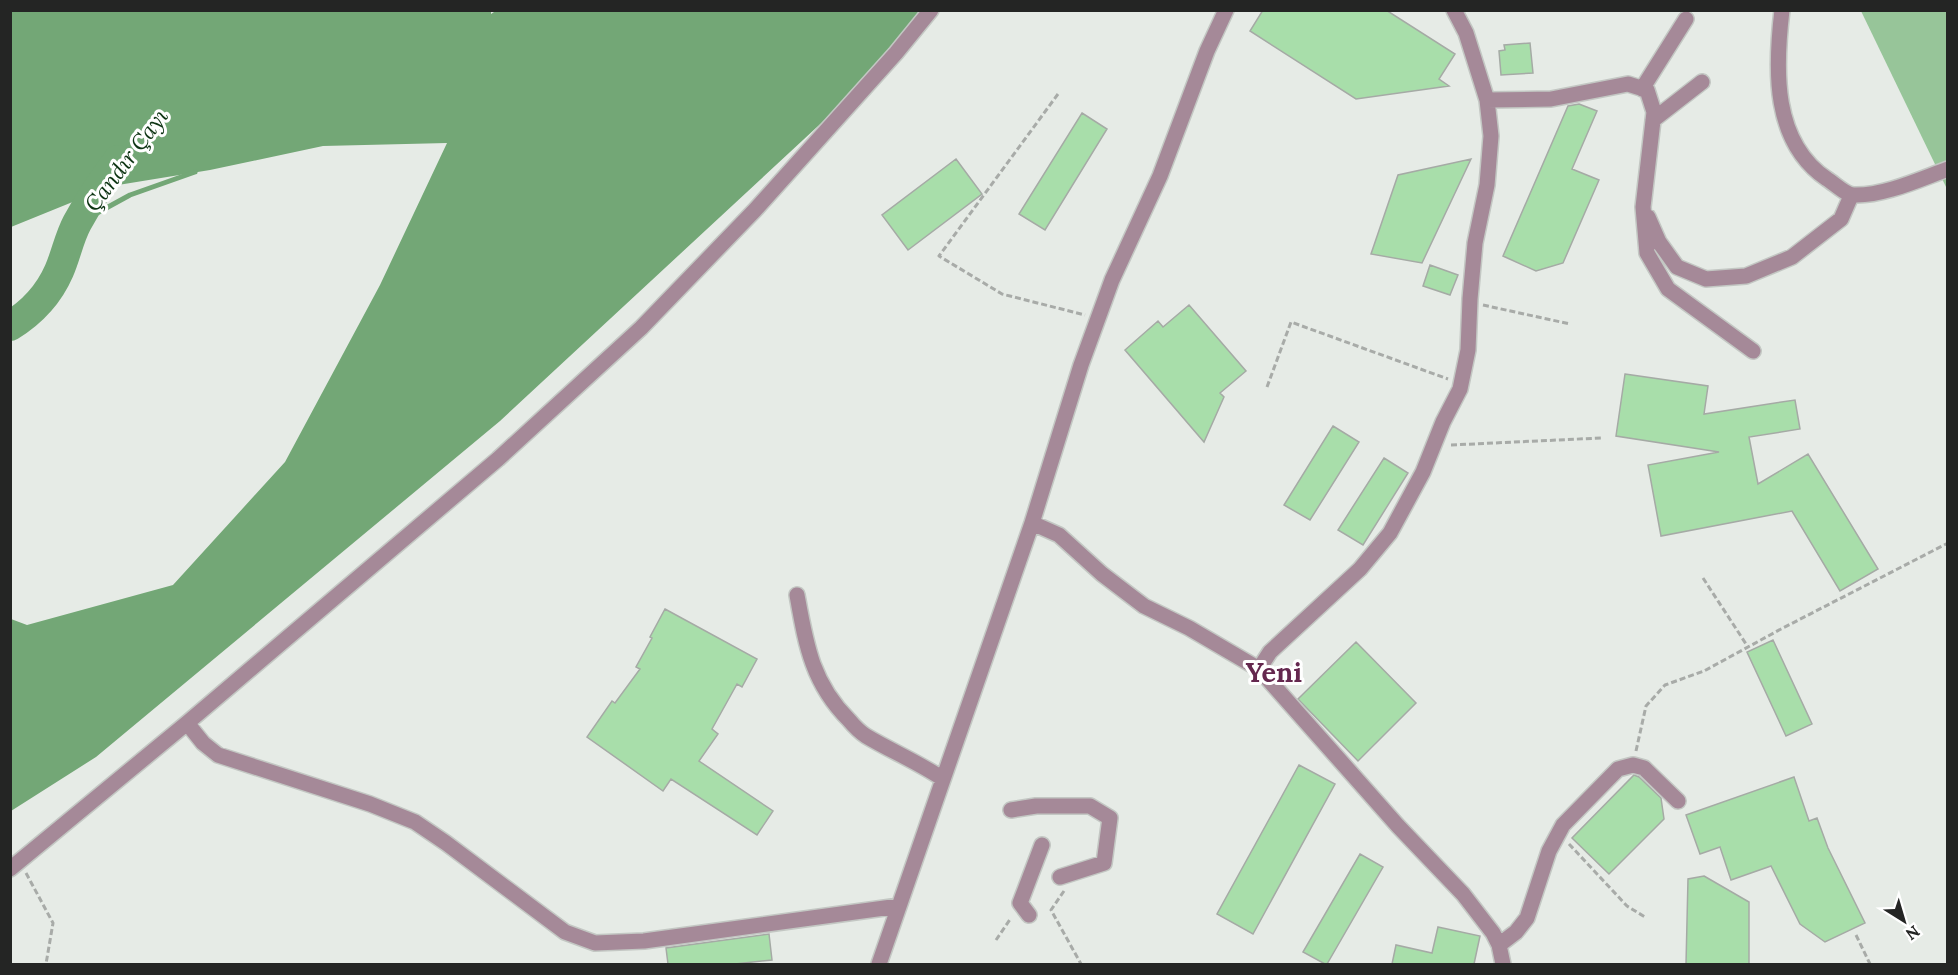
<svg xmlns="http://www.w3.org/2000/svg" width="1958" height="975" font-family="Lora,serif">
  <rect width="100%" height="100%" fill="#e6ebe6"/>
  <path fill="#97c599" d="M1861 11H1947V189Z"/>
  <path fill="#73a776" d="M491 10V14L497 10 922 11 899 51 500 421 96 757 11 811V619L27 625 173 585 285 462 380 285 447 143 323 146 210 170 112 186 11 227V11Z"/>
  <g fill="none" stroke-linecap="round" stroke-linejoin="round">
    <path stroke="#73a776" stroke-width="5" d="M77 224 130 195 195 172"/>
    <path stroke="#73a776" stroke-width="30" d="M10 326C31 313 49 294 59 271 66 255 69 238 77 223 89 201 103 180 118 160"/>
  </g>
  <path fill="#a8deaa" stroke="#a5aaa5" stroke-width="1.5" d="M1263 10H1386L1455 54 1439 79 1449 86 1356 99 1250 31Z
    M1530 43 1533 73 1501 75 1499 51 1505 50 1504 45Z
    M1579 104 1597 111 1572 169 1599 180 1563 263 1536 271 1503 256 1568 106Z
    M1082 113 1107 129 1045 230 1019 214Z
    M956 159 982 194 908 250 882 215Z
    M1471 159 1422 263 1371 254 1398 175Z
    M1430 265 1458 275 1450 295 1423 286Z
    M1189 305 1246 371 1220 393 1224 397 1204 442 1125 350 1158 321 1163 327Z
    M1625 374 1708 386 1704 414 1795 400 1800 429 1749 437 1758 484 1808 454 1878 569 1840 591 1792 511 1661 536 1648 465 1719 452 1616 436Z
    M1333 426 1359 442 1310 520 1284 505Z
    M1384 458 1408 473 1363 545 1338 530Z
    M665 609 757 659 742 687 737 684 712 729 718 734 699 761 773 811 757 835 671 779 663 791 587 737 612 701 615 703 640 669 636 667 652 638 650 637Z
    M1773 640 1812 724 1786 736 1747 652Z
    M1356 642 1416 703 1358 761 1298 699Z
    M1299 765 1335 784 1253 934 1217 914Z
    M1634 775 1639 777 1661 798 1664 819 1609 874 1572 838Z
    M1794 777 1809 821 1817 818 1828 848 1865 923 1825 942 1800 924 1771 866 1731 880 1720 847 1700 854 1686 815Z
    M1360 854 1383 867 1327 964H1325L1303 952Z
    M1704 876 1749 902V964H1686L1688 879Z
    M1438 927 1480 936 1474 964H1392L1396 945 1432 953Z
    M769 934 772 960 735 964H668L666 948Z"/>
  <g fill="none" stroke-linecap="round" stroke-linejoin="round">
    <defs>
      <path id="minor" d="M1782 10C1775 69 1772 142 1827 179 1835 184 1846 195 1854 195 1884 196 1920 179 1948 169
        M1642 89 1686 19
        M1487 100 1551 99 1628 84 1647 90 1654 112 1643 207 1647 253 1668 289 1753 351
        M1653 120 1702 82
        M1648 217 1659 242 1677 267 1706 279 1746 276 1792 257 1841 219 1851 196
        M1032 523 1059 535 1102 574 1144 606 1189 628 1259 669 1398 826 1463 894 1493 933 1499 945 1503 964
        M797 595C806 645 812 683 849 720 854 726 860 732 866 736 891 751 918 762 943 779
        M1259 669 1270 652 1360 569 1390 533 1423 472 1443 422 1460 389 1468 350 1470 299 1475 243 1487 185 1491 136 1487 100 1466 33 1454 10
        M187 723 203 743 218 755 370 804 415 822 446 843 565 932 595 943 644 941 899 906
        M1011 810 1036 806H1090L1110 818 1104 863 1060 877
        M10 869 187 723 498 459 641 328 755 210 896 53 931 10
        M1029 915 1020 903 1042 845
        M1499 945 1516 932 1527 918 1549 851 1563 825 1618 769 1633 765 1644 768 1678 801
        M879 964 1032 523 1081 365 1112 280 1160 176 1207 51 1226 10"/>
    </defs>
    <use href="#minor" stroke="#c3c7c3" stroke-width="18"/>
    <path stroke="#a8aba8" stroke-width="3" stroke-dasharray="6 3" stroke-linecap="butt" d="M1058 94 939 256 1002 294 1085 315
      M1483 305 1570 324
      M1267 387 1291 322 1448 379
      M1451 445 1601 438
      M1703 578 1748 647
      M1636 751 1646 706 1665 685 1704 671 1781 629 1948 543
      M1569 844 1627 906 1645 917
      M26 873 53 923 46 964
      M1064 891 1051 910 1081 964
      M1856 935 1870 964
      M996 940 1011 918"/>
    <use href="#minor" stroke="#a58998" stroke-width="15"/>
  </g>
  <g text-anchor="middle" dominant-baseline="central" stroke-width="6" stroke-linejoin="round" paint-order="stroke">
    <g font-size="22" font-style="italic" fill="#0d3413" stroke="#fff">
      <text transform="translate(126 160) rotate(-53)">Çandır Çayı</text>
    </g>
    <g font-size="27" font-weight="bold" fill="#64274e" stroke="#fff">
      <text x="1274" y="672">Yeni</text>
    </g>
  </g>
  <rect width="1958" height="975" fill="none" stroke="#242524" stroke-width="24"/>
  <g transform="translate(1904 921) rotate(143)" stroke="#ffffff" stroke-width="4.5" paint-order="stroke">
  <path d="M0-4.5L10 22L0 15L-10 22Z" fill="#242524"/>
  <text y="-9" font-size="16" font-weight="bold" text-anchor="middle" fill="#242524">N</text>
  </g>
</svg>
